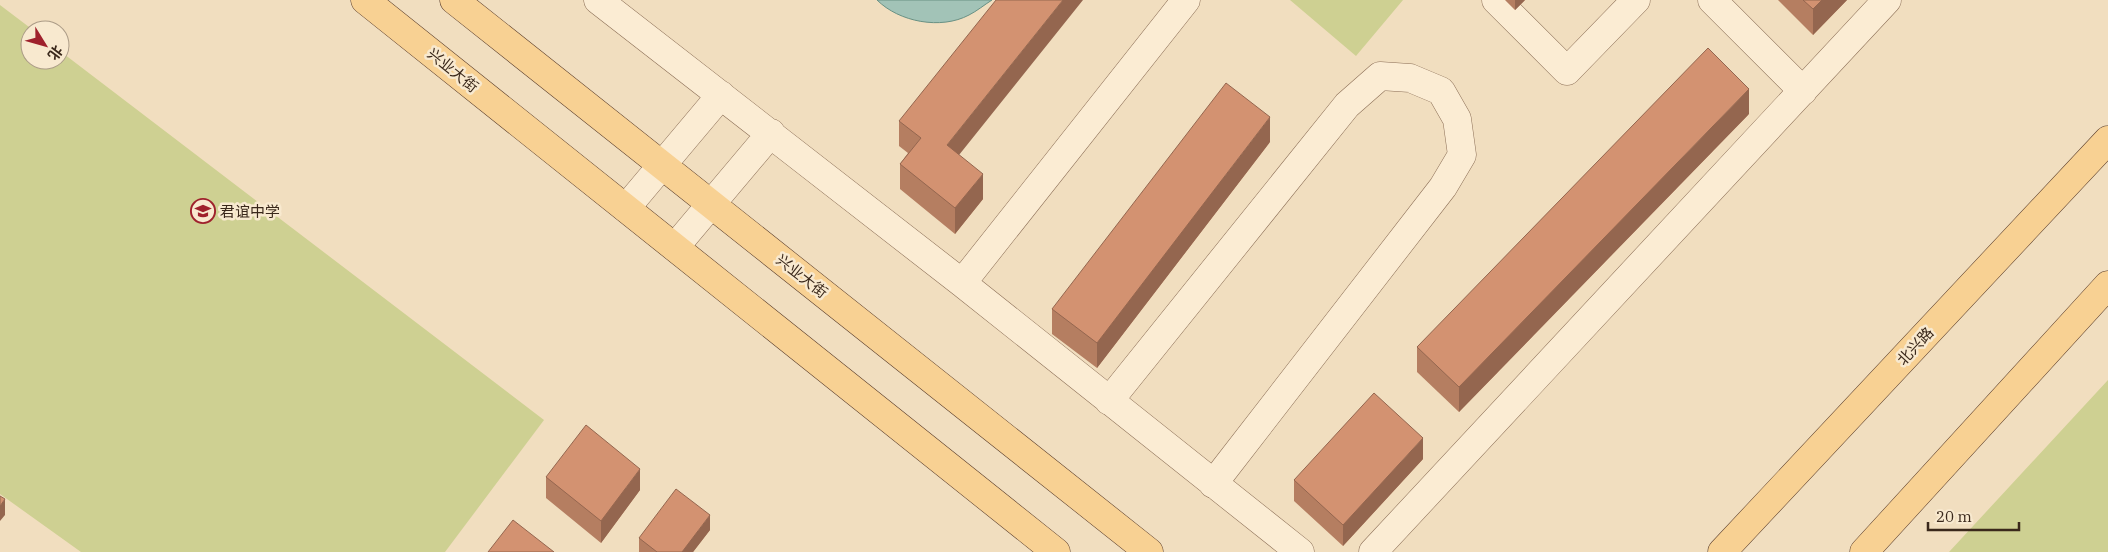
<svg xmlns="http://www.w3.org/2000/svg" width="2108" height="552" font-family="'IBM Plex Serif','Noto Sans SC',serif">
  <rect width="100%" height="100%" fill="#f1debf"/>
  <path fill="#ced092" d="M1290 0H1403L1356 56Z
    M0 5 33 30H30V60H60V51L544 420 445 552H81L0 494Z
    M2108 380V552H1949Z"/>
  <path fill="#a2c3b7" stroke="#699184" d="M877 0H992C984 5 977 11 969 15 941 30 899 22 877 0Z"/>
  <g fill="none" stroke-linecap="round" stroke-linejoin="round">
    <defs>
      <path id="minor" d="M598 0 962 283 1300 552
        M1496 0 1567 71 1636 0
        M1712 0 1803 91
        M626 208 721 95
        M675 247 771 133
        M962 283 1186 0
        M1109 401 1347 105 1380 76 1410 78 1441 91 1457 119 1462 155 1443 187 1213 484
        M1373 552 1887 0"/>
      <path id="major" d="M365 0 1056 552
        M454 0 1149 552
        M1722 552 2108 140
        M1864 552 2108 285"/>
    </defs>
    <use href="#minor" stroke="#8b6e56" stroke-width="29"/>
    <use href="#major" stroke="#593c2b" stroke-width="29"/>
    <use href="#minor" stroke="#fbecd3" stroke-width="28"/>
    <use href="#major" stroke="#f8d193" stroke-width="28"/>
  </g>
  <path fill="#b57e61" d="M1505 0H1525L1515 10Z
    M1778 0H1847L1813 35Z
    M1749 114 1459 412 1417 372V347Z
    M899 121 959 155 983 199 955 234 900 189V164L908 153 899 146Z
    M1270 142 1097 368 1052 334V309Z
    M1423 459 1343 546 1294 501V480Z
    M546 477 640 490 601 543 546 498Z
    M710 530 693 552H639V538Z"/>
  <path fill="#94664f" d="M1063 0H1083L947 170V145Z
    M1515 0H1525L1515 10Z
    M1822 0H1847L1813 35V9Z
    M1749 89V114L1459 412V387Z
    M1270 117V142L1097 368V343Z
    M983 174V199L955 234V208Z
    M1423 438V459L1343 546V525Z
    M640 469V490L601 543V521Z
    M5 499V515L0 521V506Z
    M710 515V530L693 552H682Z"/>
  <path fill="#d39271" stroke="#94664f" d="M996 0H1063L947 145 983 174 955 208 900 164 921 138 899 121Z
    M1803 0H1822L1813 9Z
    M1708 48 1749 89 1459 387 1417 347Z
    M1226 83 1270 117 1097 343 1052 309Z
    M1374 393 1423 438 1343 525 1294 480Z
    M586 425 640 469 601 521 546 477Z
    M676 489 710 515 682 552H657L639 538Z
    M0 496 5 499 0 506Z
    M513 520 554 552H488Z"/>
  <defs>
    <symbol id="school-ring" viewBox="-11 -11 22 22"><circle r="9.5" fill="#f8e9cf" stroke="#9f212c" stroke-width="1.5"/><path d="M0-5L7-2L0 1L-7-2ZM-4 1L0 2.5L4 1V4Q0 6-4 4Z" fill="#9f212c"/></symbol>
  </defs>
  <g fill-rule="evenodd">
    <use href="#school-ring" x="189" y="197" width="28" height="28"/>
  </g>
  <g text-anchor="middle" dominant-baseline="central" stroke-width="5" stroke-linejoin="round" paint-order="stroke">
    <g font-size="15" fill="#3a281b" stroke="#f8e9cf">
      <text transform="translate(453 70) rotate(39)">兴业大街</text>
      <text transform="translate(802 276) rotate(38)">兴业大街</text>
      <text transform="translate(1915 346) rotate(-47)">北兴路</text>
    </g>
    <g font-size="15" fill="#3a281b" stroke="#f8e9cf" text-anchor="start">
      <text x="220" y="211">君谊中学</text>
    </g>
  </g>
  <g transform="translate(45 45) rotate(127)"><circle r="24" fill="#f8e9cf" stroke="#ac9c87"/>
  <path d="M0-4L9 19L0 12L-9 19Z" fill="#9f212c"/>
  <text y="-8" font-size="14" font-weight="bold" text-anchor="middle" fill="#3a281b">北</text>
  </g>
  <path d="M1928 522v8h91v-8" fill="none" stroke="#3a281b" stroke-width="2.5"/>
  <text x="1936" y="522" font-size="15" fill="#3a281b" stroke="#f8e9cf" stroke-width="4" paint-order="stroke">20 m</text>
</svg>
